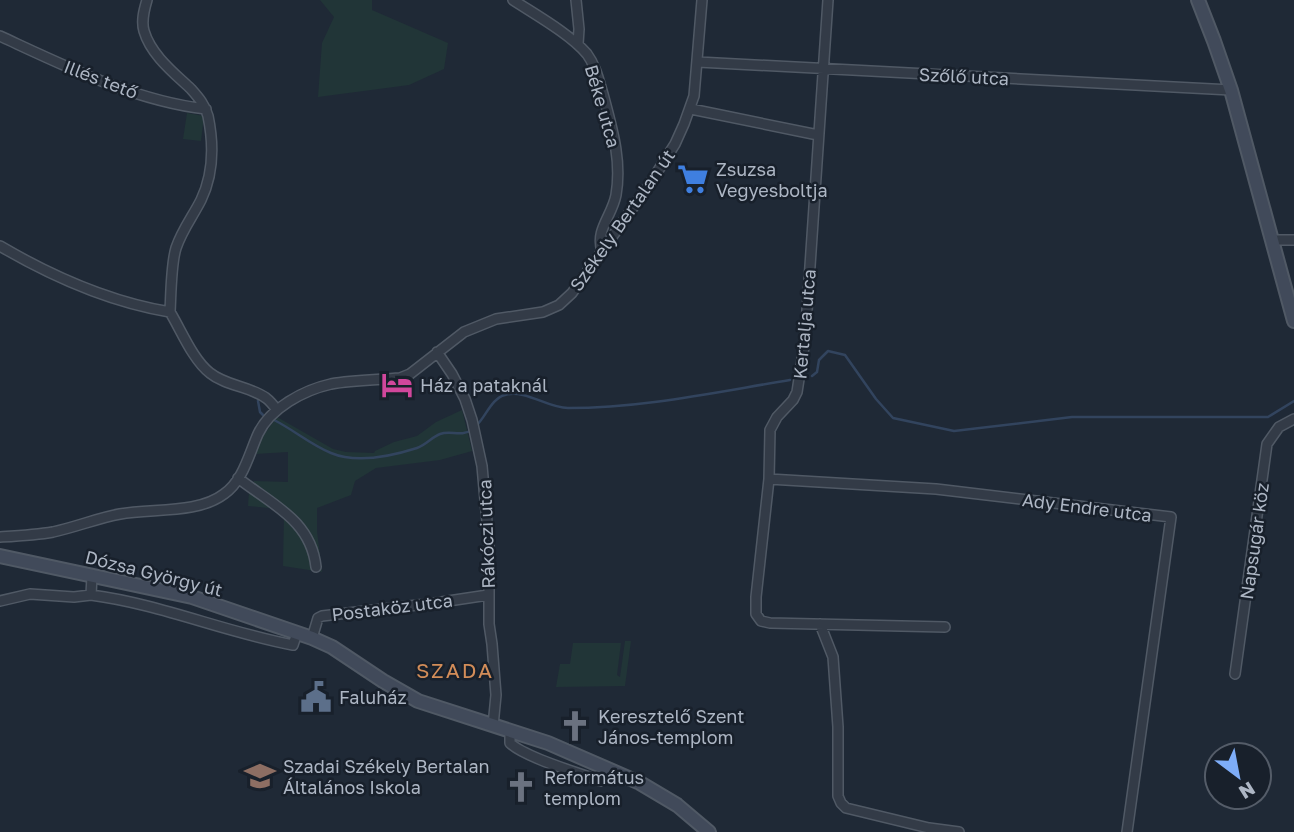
<svg xmlns="http://www.w3.org/2000/svg" width="1294" height="832" font-family="'Golos Text',sans-serif">
  <rect width="100%" height="100%" fill="#1f2936"/>
  <path fill="#213537" d="M320 0H372V10L448 43 444 69 409 85 318 97 322 43 334 17Z
    M187 113 204 116 201 141 183 139Z
    M462 410 472 451 440 460 376 468 355 481 351 495 317 508V531L322 572 283 566 284 514 278 509 248 506 249 491 254 481 288 482V452L255 454 261 439 277 417 333 449 346 452 374 453 375 451 394 442 417 436 436 422Z
    M625 641H631L625 686 556 687 560 664H570L573 643H621L617 675 620 677Z"/>
  <g fill="none" stroke-linecap="round" stroke-linejoin="round">
    <path stroke="#32445e" stroke-width="2.5" d="M812 376 817 372 819 360 828 351 845 355 876 399 893 418 954 431 1072 417H1268L1294 401
      M258 401 260 412 264 416
      M274 420C294 430 311 445 331 453 357 464 392 456 417 448 426 445 432 437 440 434 451 430 460 437 472 430
      M477 425C486 416 492 398 505 395 526 389 547 408 568 408 643 408 716 392 790 380"/>
    <defs>
      <path id="street" d="M147 0C144 10 141 21 144 31 151 55 174 73 191 89 199 98 205 105 208 116 214 145 214 173 201 200 193 216 182 230 176 248 171 264 171 294 170 312
        M513 0C536 15 570 34 587 54 596 66 599 81 603 94 612 128 622 160 616 195 612 216 595 230 602 251
        M576 0 579 29 578 44
        M828 0 805 340 797 392 793 400 777 417 770 430 769 479 756 597V614L761 621 770 623 945 627
        M0 36C65 66 135 101 206 109
        M698 62 1231 90
        M691 109 818 135
        M1273 240H1294
        M0 246C53 277 109 302 170 312 181 330 193 360 210 373 226 386 249 386 266 398 270 401 274 406 277 410
        M437 352 452 374 465 399 472 420 482 466 489 544V624L492 644 496 695 493 726
        M238 478C271 504 311 520 316 567
        M769 479 936 489 1171 517 1127 832
        M0 537C17 536 36 535 53 532 76 527 98 518 120 514 152 508 198 514 224 494 243 481 249 454 258 434 270 408 304 390 331 384 354 380 377 380 400 378L410 374 464 332 496 319 543 312 559 305 572 293 649 185 675 144 684 124 694 96 702 0
        M91 595C160 604 224 632 293 645L297 633
        M0 601 30 594 74 597 91 595 92 576
        M820 624 833 657 838 727V796L841 803 846 808 929 828 959 832
        M312 638 318 618 322 616 435 603 488 595
        M1235 674 1267 444 1279 427 1294 419
        M510 730V743C524 757 579 773 600 781"/>
      <path id="secondary" d="M1198 0 1214 41 1231 90 1294 321
        M0 556 192 597 312 638 332 647 383 681 418 701 548 743 640 783 677 805 709 832"/>
    </defs>
    <use href="#street" stroke="#505965" stroke-width="12"/>
    <use href="#secondary" stroke="#505965" stroke-width="16"/>
    <use href="#street" stroke="#333b47" stroke-width="9"/>
    <use href="#secondary" stroke="#414a5a" stroke-width="12"/>
  </g>
  <defs>
    <symbol id="supermarket-bare" viewBox="-9 -9 18 18"><path d="M-6-5.5h2.5l.6 2H6L4.5 2H-2.5L-4.4-4H-6ZM-1.5 3.2a1.3 1.3 0 1 0 .1 0ZM3 3.2a1.3 1.3 0 1 0 .1 0Z" fill="#3f7fe0" stroke="#18202b" stroke-width="2.5" paint-order="stroke"/></symbol>
    <symbol id="hotel-bare" viewBox="-9 -9 18 18"><path d="M-6-4.5h1.5V1H6V5H4.5V3h-9V5H-6ZM-4 0a1.8 1.8 0 1 1 3.6 0ZM.5 0V-2.5h3Q6-2.5 6 0Z" fill="#d1479c" stroke="#18202b" stroke-width="2.5" paint-order="stroke"/></symbol>
    <symbol id="civic-bare" viewBox="-9 -9 18 18"><path d="M-.6-6.5H3V-4.5H.6V-3L4-1V1h2V6H-6V1h2V-1L-.6-3ZM-1.2 2.5V6h2.4V2.5Z" fill="#5c6f8a" stroke="#18202b" stroke-width="2.5" paint-order="stroke"/></symbol>
    <symbol id="church-bare" viewBox="-9 -9 18 18"><path d="M-1.2-6h2.4v3.5h3.3v2.4h-3.3V6h-2.4V-.1h-3.3v-2.4h3.3Z" fill="#6b7280" stroke="#18202b" stroke-width="2.5" paint-order="stroke"/></symbol>
    <symbol id="school-bare" viewBox="-9 -9 18 18"><path d="M0-5L7-2L0 1L-7-2ZM-4 1L0 2.5L4 1V4Q0 6-4 4Z" fill="#8d6e63" stroke="#18202b" stroke-width="2.5" paint-order="stroke"/></symbol>
  </defs>
  <g fill-rule="evenodd">
    <use href="#supermarket-bare" x="671" y="157" width="44" height="44"/>
    <use href="#hotel-bare" x="375" y="363" width="44" height="44"/>
    <use href="#civic-bare" x="294" y="675" width="44" height="44"/>
    <use href="#church-bare" x="553" y="704" width="44" height="44"/>
    <use href="#school-bare" x="238" y="754" width="44" height="44"/>
    <use href="#church-bare" x="499" y="765" width="44" height="44"/>
  </g>
  <g text-anchor="middle" dominant-baseline="central" stroke-width="5" stroke-linejoin="round" paint-order="stroke">
    <g font-size="18" fill="#adb6c4" stroke="#18202b">
      <text transform="translate(964 76) rotate(3)">Szőlő utca</text>
      <text transform="translate(101 79) rotate(21)">Illés tető</text>
      <text transform="translate(603 106) rotate(74)">Béke utca</text>
      <text transform="translate(622 220) rotate(-55)">Székely Bertalan út</text>
      <text transform="translate(804 324) rotate(-85)">Kertalja utca</text>
      <text transform="translate(1087 507) rotate(7)">Ady Endre utca</text>
      <text transform="translate(486 534) rotate(-92)">Rákóczi utca</text>
      <text transform="translate(1254 541) rotate(-82)">Napsugár köz</text>
      <text transform="translate(154 573) rotate(14)">Dózsa György út</text>
      <text transform="translate(392 607) rotate(-7)">Postaköz utca</text>
    </g>
    <g font-size="18" fill="#adb6c4" stroke="#18202b" text-anchor="start">
      <text x="716" y="169">Zsuzsa<tspan x="716" dy="21">Vegyesboltja</tspan></text>
      <text x="420" y="385">Ház a pataknál</text>
      <text x="339" y="697">Faluház</text>
      <text x="598" y="716">Keresztelő Szent<tspan x="598" dy="21">János-templom</tspan></text>
      <text x="283" y="766">Szadai Székely Bertalan<tspan x="283" dy="21">Általános Iskola</tspan></text>
      <text x="544" y="777">Református<tspan x="544" dy="21">templom</tspan></text>
    </g>
    <g font-size="21" letter-spacing="2" fill="#d38d59" stroke="#18202b">
      <text x="455" y="670">SZADA</text>
    </g>
  </g>
  <g transform="translate(1238 776) rotate(148)"><circle r="33" fill="#18202b" stroke="#545c68" stroke-width="2"/>
  <path d="M0-5L12 26L0 18L-12 26Z" fill="#7eadf8"/>
  <text y="-10" font-size="19" font-weight="bold" text-anchor="middle" fill="#adb6c4">N</text>
  </g>
</svg>
